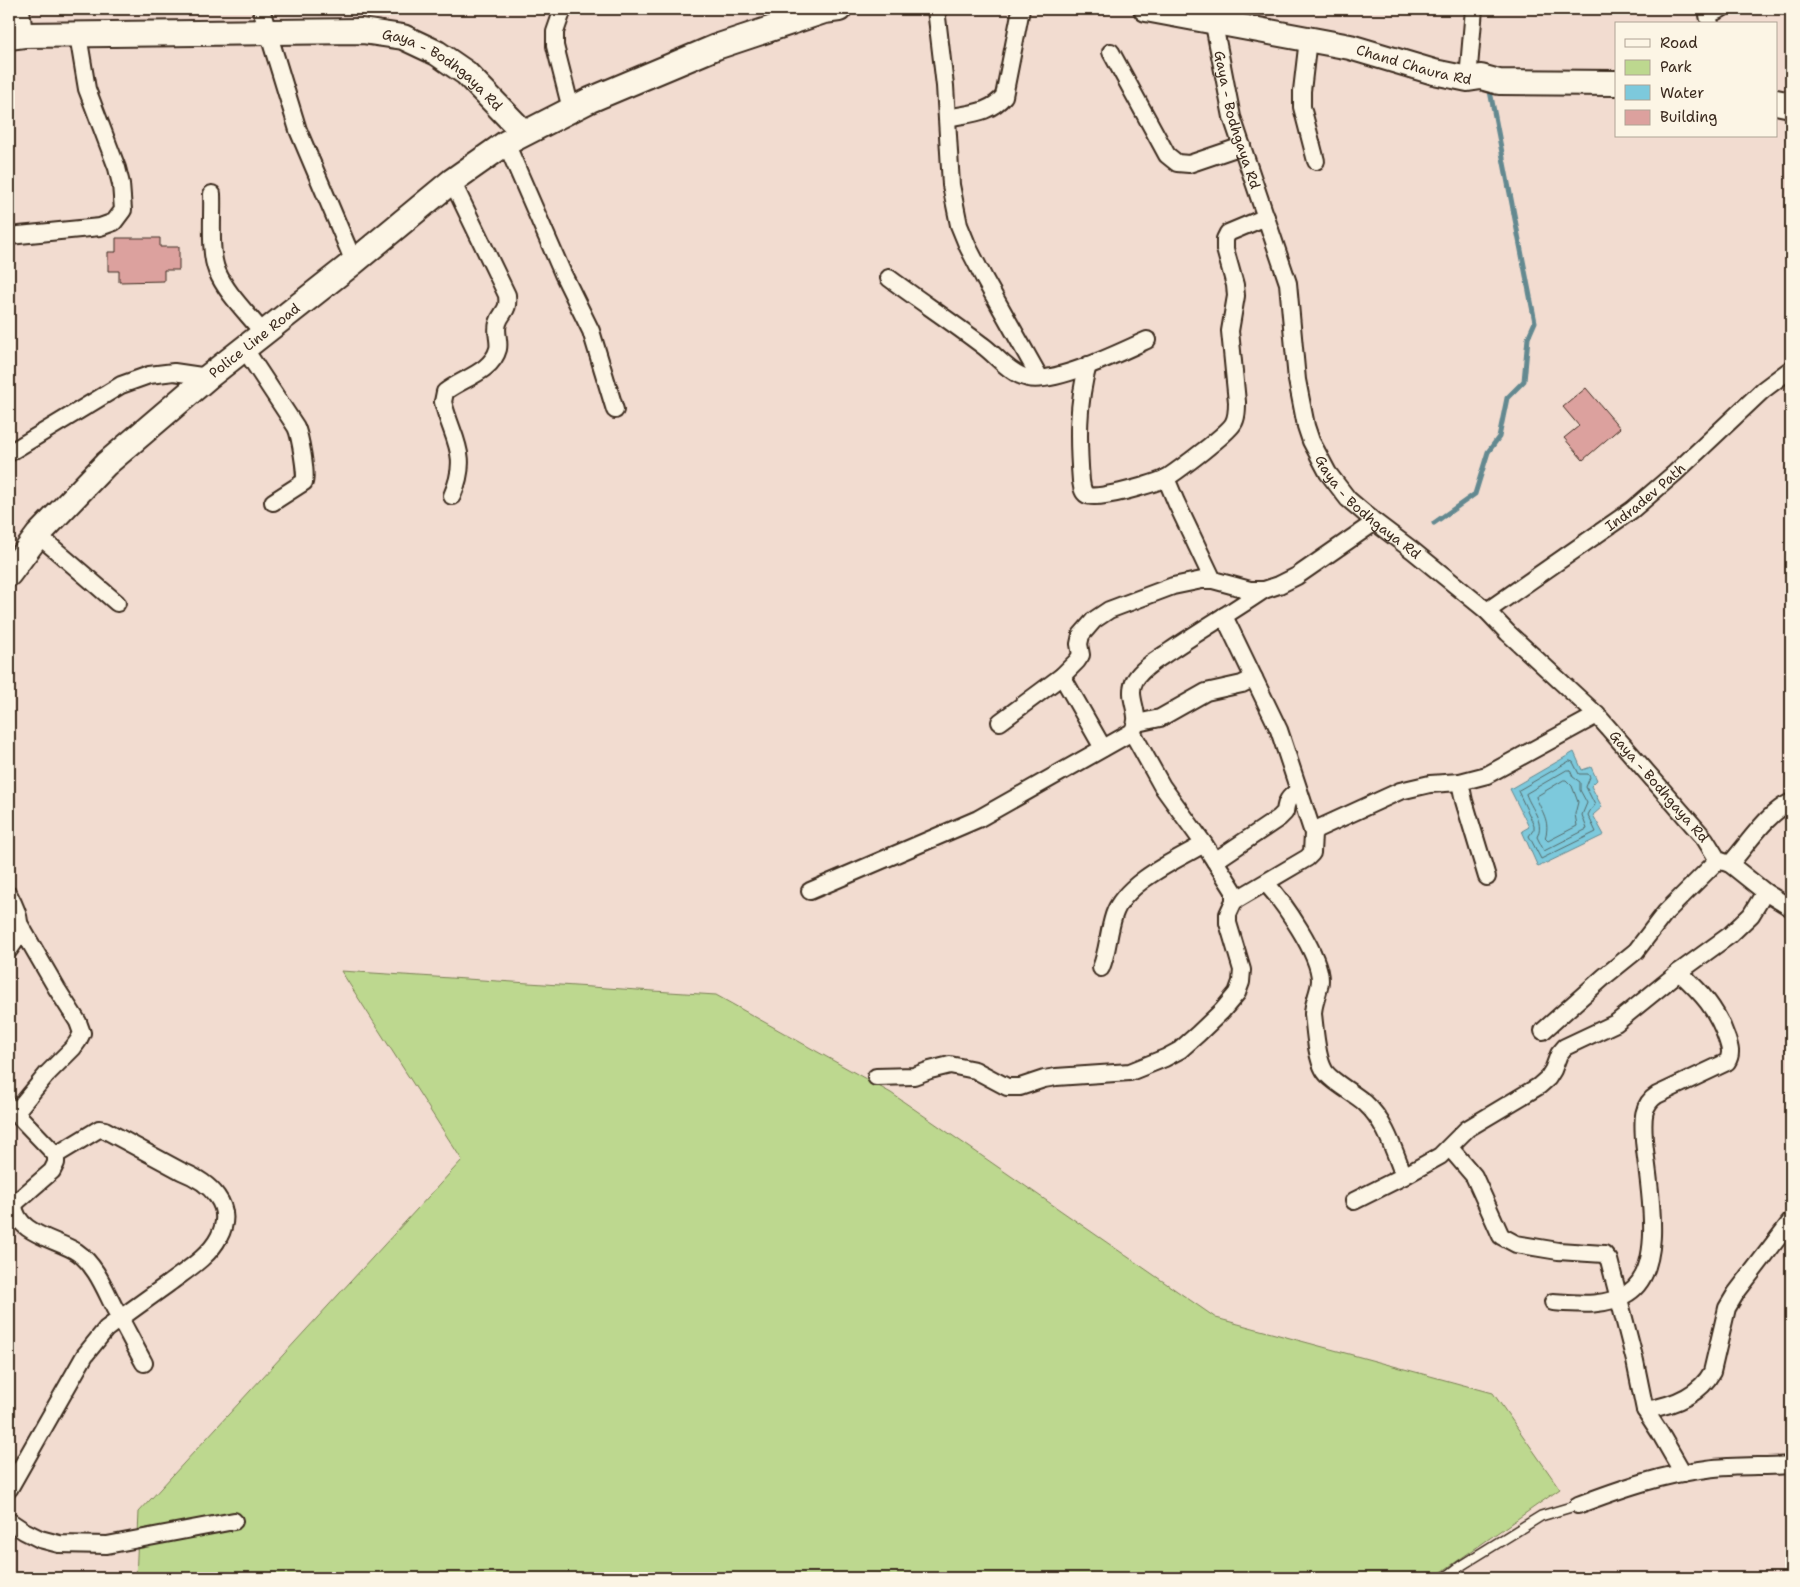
<svg xmlns="http://www.w3.org/2000/svg" width="1800" height="1587" font-family="'Shantell Sans',sans-serif">
  <rect width="100%" height="100%" fill="#f2dcd0"/>
  <filter id="ink" filterUnits="userSpaceOnUse"><feTurbulence type="fractalNoise" baseFrequency=".02" numOctaves="2"/><feDisplacementMap in="SourceGraphic" scale="10" xChannelSelector="R" yChannelSelector="G"/><feConvolveMatrix kernelMatrix="1 2 1 2 8 2 1 2 1" color-interpolation-filters="sRGB"/></filter>
  <g filter="url(#ink)">
    <path fill="#bdd88f" stroke="#7c8156" d="M341 971 716 995 891 1093 1216 1318 1493 1393 1560 1489 1433 1578H136L139 1512 462 1160Z"/>
    <path fill="#7dc9dc" stroke="#638990" d="M1574 752 1582 770 1591 767 1597 780 1591 786 1602 807 1593 815 1604 835 1538 867 1522 831 1529 827 1510 789Z"/>
    <g fill="none" stroke-linecap="round" stroke-linejoin="round">
      <path stroke="#556a6a" stroke-width="1" d="M1570 761 1573 762 1579 774H1588L1590 777 1586 787 1595 805 1590 811 1588 815 1596 832 1541 859 1529 836 1534 829V825L1518 791Z
        M1567 770H1570L1573 777 1580 782V790L1587 803 1582 815 1587 829 1544 851 1537 837C1545 821 1531 809 1526 794Z
        M1564 780H1566L1572 786 1578 802 1575 814 1577 826 1548 841 1545 838C1551 821 1541 811 1536 797Z"/>
      <path stroke="#638990" stroke-width="5" d="M1434 523 1475 494 1488 452 1499 437 1507 398 1524 381 1528 338 1535 322 1490 91"/>
    </g>
    <path fill="#dca19e" stroke="#3b2a1e" d="M116 238H160V247H179V270H164V281L119 282V271H108V252H116Z
      M1586 388 1620 428 1583 460 1564 438 1579 426 1563 407Z"/>
    <g fill="none" stroke-linecap="round" stroke-linejoin="round">
      <defs>
        <path id="lane" d="M1445 1578 1462 1565 1541 1516 1578 1505"/>
        <g id="street">
          <path d="M21 9 24 35"/>
          <path d="M261 9 298 130 354 262"/>
          <path d="M563 9 555 32V46L571 109"/>
          <path d="M936 9 945 86 951 185 959 225 968 247 985 280 1040 378"/>
          <path id="s1" d="M1211 9 1232 117 1288 283 1297 380 1306 426 1311 441 1328 473 1348 499 1375 522 1412 550 1487 611 1508 633 1597 715 1705 839 1718 860 1730 864 1765 892 1791 908"/>
          <path d="M1710 24 1708 15 1721 9"/>
          <path d="M1308 39 1302 91V107L1316 161"/>
          <path d="M1111 52 1167 155 1177 163 1189 164 1242 146"/>
          <path d="M1468 79 1474 9"/>
          <path d="M947 118C970 113 989 114 1004 96L1021 9"/>
          <path d="M506 143 563 274 591 331 615 410"/>
          <path d="M452 181 507 295C509 313 502 310 498 323 495 332 500 341 498 349 492 372 461 379 445 392L443 402C453 441 470 454 452 496"/>
          <path d="M212 194C213 215 209 252 217 271 226 293 248 314 263 333"/>
          <path d="M9 236 100 227 114 222 123 210 121 184 117 168 87 89 78 35"/>
          <path d="M889 278C920 301 952 322 982 345 996 355 1010 374 1028 378 1055 384 1121 352 1147 340"/>
          <path d="M244 348 296 427C300 435 307 475 304 482L273 502"/>
          <path d="M1088 365C1077 403 1078 442 1081 481 1082 486 1082 492 1087 495 1097 501 1157 483 1168 477 1180 469 1226 435 1233 424 1237 418 1237 409 1237 402L1230 331 1236 296 1235 285 1225 249V239L1228 233 1266 217"/>
          <path d="M9 453 121 385 149 375 174 372 208 377"/>
          <path d="M1166 478 1176 502 1213 580"/>
          <path d="M38 535 117 603"/>
          <path id="s2" d="M1487 611 1632 510 1675 473 1763 390 1791 369"/>
          <path d="M1224 616 1279 730 1313 833"/>
          <path d="M1062 676 1103 748"/>
          <path d="M1000 722 1062 676 1077 661 1081 655 1079 644 1081 635 1094 620 1109 610 1173 586 1202 580H1213L1250 590H1264L1279 585 1297 576 1375 522"/>
          <path d="M1137 723 1160 718 1206 692 1242 684 1254 678"/>
          <path d="M1460 782 1464 801 1487 877"/>
          <path d="M1215 861 1279 818 1285 812C1286 801 1289 797 1298 791"/>
          <path d="M1730 864C1748 844 1767 813 1791 802"/>
          <path d="M1266 883C1283 902 1320 954 1320 980 1320 991 1313 1002 1313 1014 1315 1029 1316 1056 1324 1070 1329 1080 1355 1094 1365 1103 1386 1122 1394 1151 1404 1176"/>
          <path d="M810 891 978 819 1132 732C1144 715 1125 698 1135 680 1142 668 1158 659 1170 651 1201 630 1233 611 1264 590"/>
          <path d="M9 895C20 915 25 930 9 950"/>
          <path d="M1234 901 1307 858 1312 853 1313 833 1317 829 1400 791 1430 784 1460 782 1487 775 1597 715"/>
          <path d="M1101 968C1108 951 1108 933 1114 915 1124 883 1176 860 1204 844"/>
          <path d="M1543 1031 1605 976 1636 951 1665 913 1718 860"/>
          <path d="M876 1077 914 1076 930 1070 950 1065 975 1070 1007 1087H1020L1044 1079 1056 1077 1130 1072 1165 1058 1180 1050 1198 1034 1222 1011 1237 993 1241 982 1242 970 1228 923V914L1234 901V891L1204 844 1162 786 1132 732"/>
          <path d="M9 1106 56 1155V1163L52 1171 14 1204C15 1234 57 1239 77 1252 96 1265 105 1290 115 1309 125 1327 134 1345 144 1363"/>
          <path d="M15 1113 47 1074 73 1048 78 1041 82 1033 78 1022 57 989 20 925"/>
          <path d="M1450 1148 1474 1176 1501 1236 1516 1244 1558 1251 1604 1254 1609 1260 1635 1361 1645 1410 1660 1433 1683 1473"/>
          <path d="M1354 1201 1404 1176 1440 1156 1467 1129 1539 1086 1548 1078 1553 1070 1559 1054 1565 1047 1616 1023 1679 972 1730 935 1751 915 1765 892"/>
          <path d="M1553 1302C1578 1304 1607 1307 1628 1293 1668 1268 1647 1179 1644 1140 1643 1122 1641 1105 1657 1095L1727 1062C1732 1054 1730 1048 1727 1039 1717 1009 1702 993 1679 972"/>
          <path d="M1645 1410C1670 1406 1699 1396 1712 1372L1727 1308 1736 1293 1791 1221"/>
          <path d="M9 1489 85 1355 106 1329C126 1314 147 1299 168 1284 185 1271 209 1257 219 1237 236 1205 209 1182 181 1171L105 1130 99 1129 56 1155"/>
          <path d="M1578 1505C1620 1489 1663 1474 1707 1469 1735 1465 1763 1467 1791 1465"/>
          <path d="M9 1521 24 1531 40 1539 59 1544 107 1545 234 1521"/>
        </g>
        <g id="secondary">
          <path id="s3" d="M1146 9 1350 47 1434 72 1468 79 1481 77 1499 82 1616 83"/>
          <path id="s4" d="M9 37 24 35 362 31 403 37 437 53 466 73 524 133"/>
          <path d="M1776 102 1791 105"/>
          <path id="s5" d="M9 574 38 535 106 464 208 377 354 262 452 181 506 143 590 100 716 47 824 11 839 9"/>
        </g>
      </defs>
      <use href="#lane" stroke="#3b2a1e" stroke-width="12"/>
      <use href="#street" stroke="#3b2a1e" stroke-width="20"/>
      <use href="#secondary" stroke="#3b2a1e" stroke-width="28"/>
      <use href="#lane" stroke="#fcf5e5" stroke-width="9"/>
      <use href="#street" stroke="#fcf5e5" stroke-width="16"/>
      <use href="#secondary" stroke="#fcf5e5" stroke-width="24"/>
    </g>
  </g>
  <g text-anchor="middle" dominant-baseline="central" stroke-width="4" stroke-linejoin="round" paint-order="stroke">
    <g font-size="14" fill="#3b2a1e" stroke="#fcf5e5">
      <text stroke="none"><textPath href="#s3" startOffset="274">Chand Chaura Rd</textPath></text>
      <text stroke="none"><textPath href="#s4" startOffset="445">Gaya - Bodhgaya Rd</textPath></text>
      <text stroke="none"><textPath href="#s1" startOffset="114">Gaya - Bodhgaya Rd</textPath></text>
      <text stroke="none"><textPath href="#s5" startOffset="340">Police Line Road</textPath></text>
      <text stroke="none"><textPath href="#s2" startOffset="195">Indradev Path</textPath></text>
      <text stroke="none"><textPath href="#s1" startOffset="534">Gaya - Bodhgaya Rd</textPath></text>
      <text stroke="none"><textPath href="#s1" startOffset="939">Gaya - Bodhgaya Rd</textPath></text>
    </g>
  </g>
  <rect width="1800" height="1587" fill="none" stroke="#fcf5e5" stroke-width="30"/>
  <rect x="15" y="15" width="1770" height="1557" fill="none" stroke="#3b2a1e" stroke-width="2" filter="url(#ink)"/>
  <rect x="1615" y="22" width="162" height="115" fill="#fcf5e5" stroke="#afa495"/>
  <rect x="1625" y="39" width="25" height="8" fill="#fcf5e5" stroke="#afa495"/>
  <text x="1660" y="48" font-size="15" fill="#3b2a1e">Road</text>
  <rect x="1625" y="60" width="25" height="15" fill="#bdd88f" stroke="#afa495"/>
  <text x="1660" y="72" font-size="15" fill="#3b2a1e">Park</text>
  <rect x="1625" y="85" width="25" height="15" fill="#7dc9dc" stroke="#afa495"/>
  <text x="1660" y="98" font-size="15" fill="#3b2a1e">Water</text>
  <rect x="1625" y="110" width="25" height="15" fill="#dca19e" stroke="#afa495"/>
  <text x="1660" y="122" font-size="15" fill="#3b2a1e">Building</text>
</svg>
